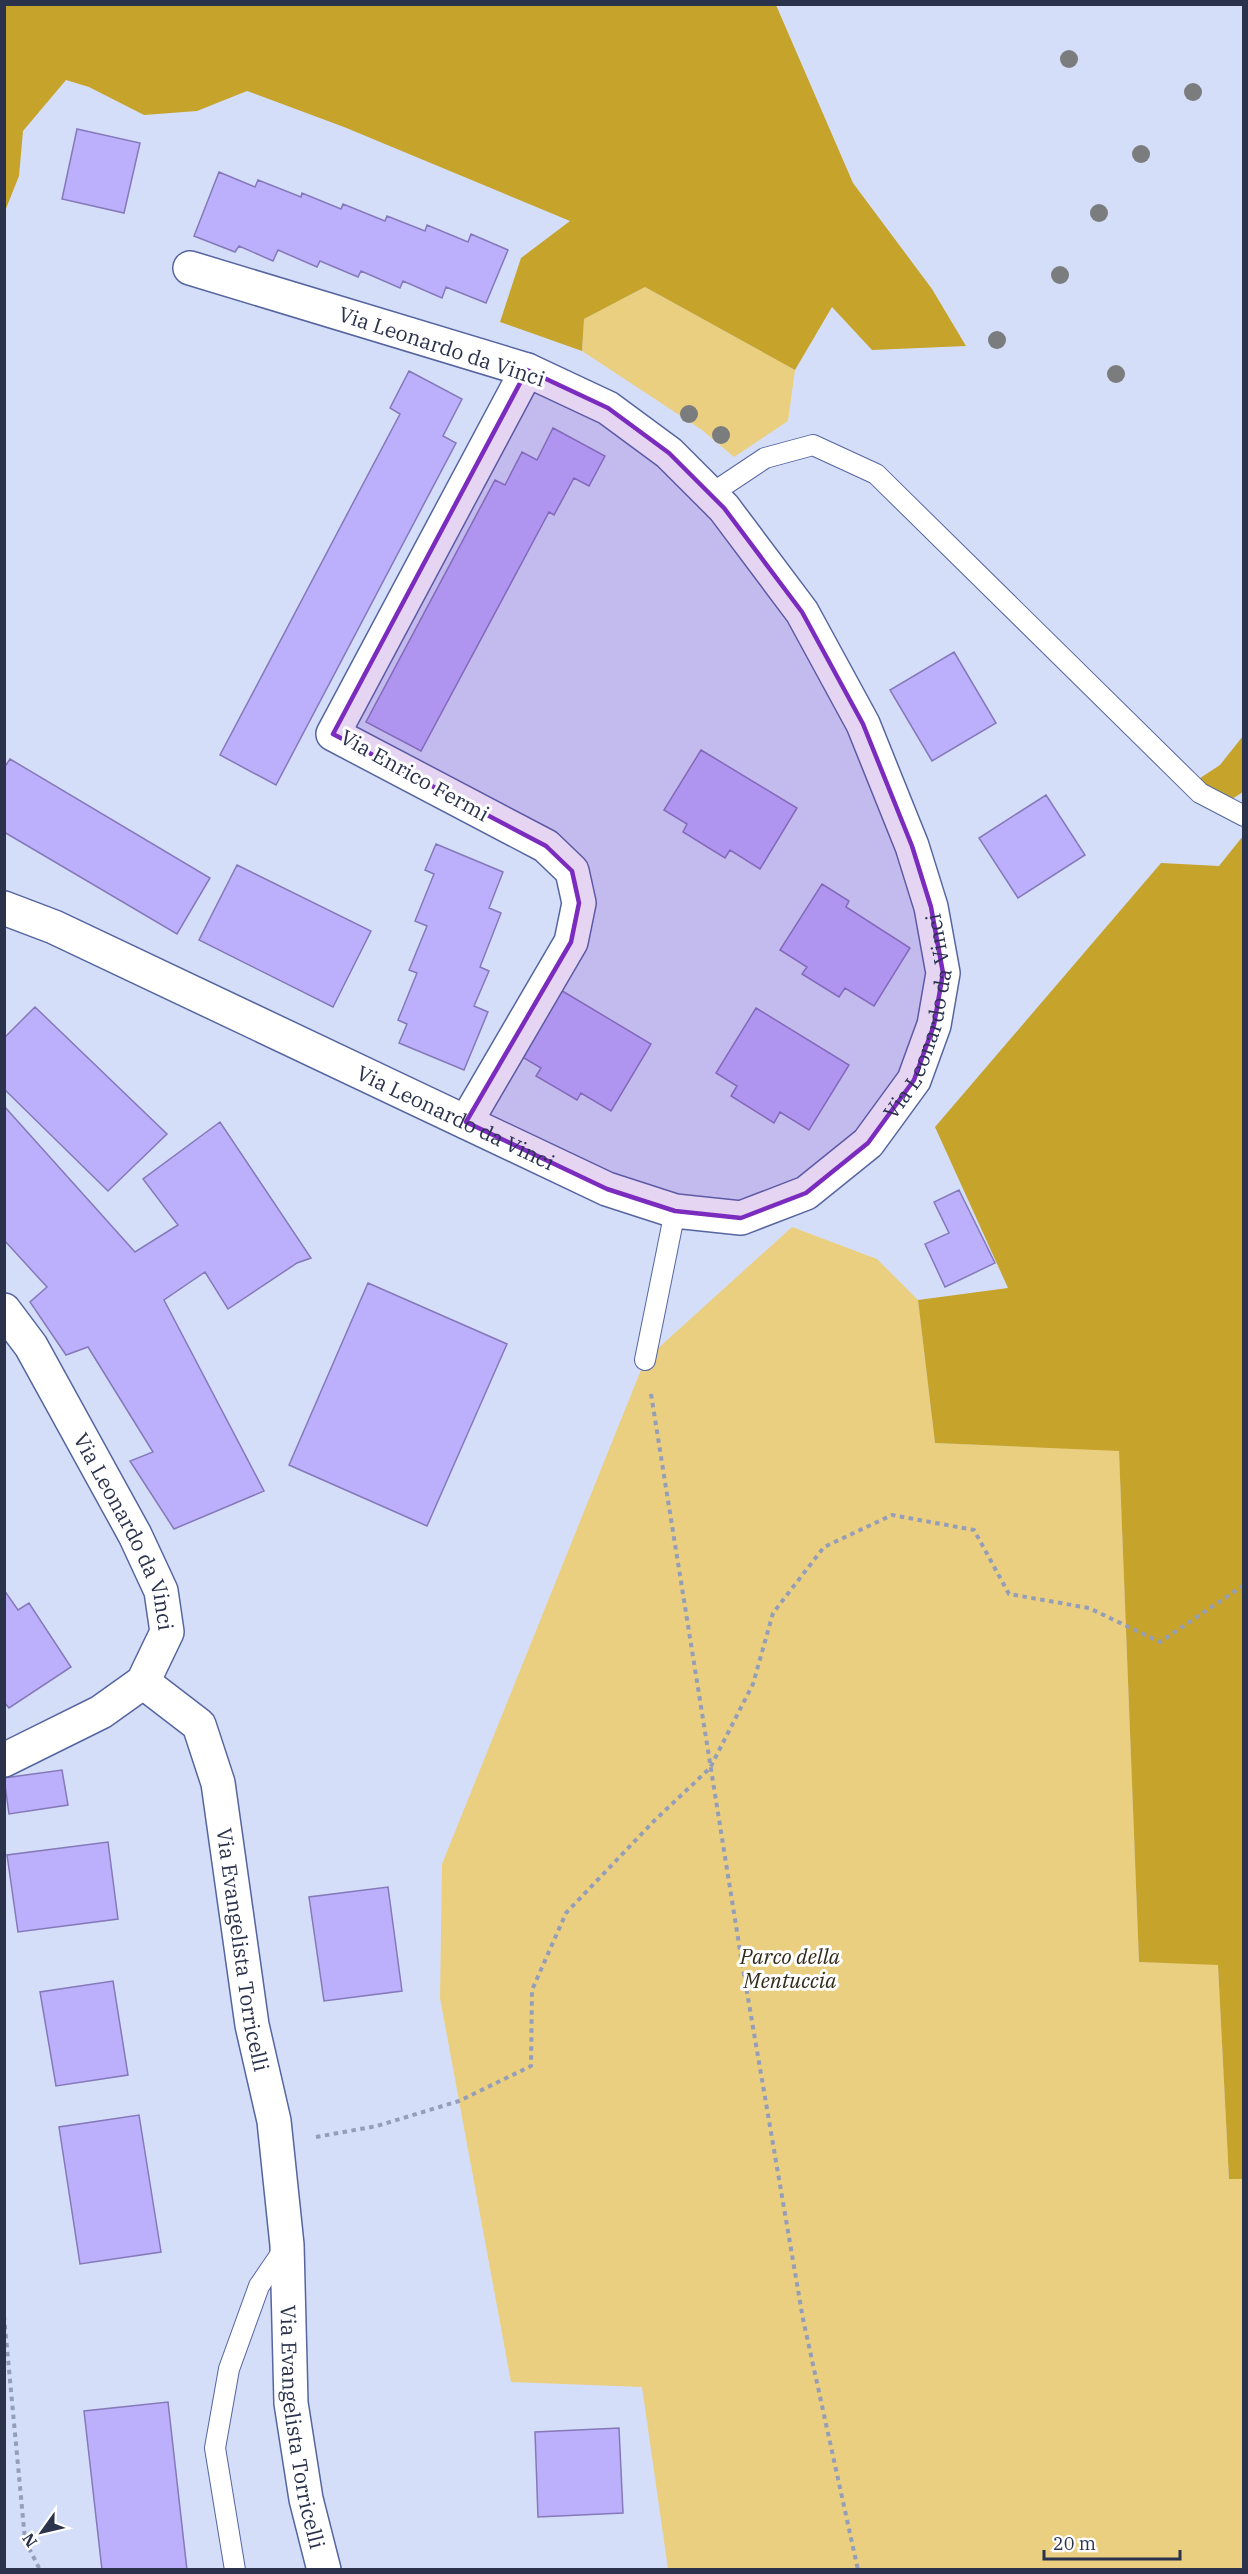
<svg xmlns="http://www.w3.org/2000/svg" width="1248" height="2574" font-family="'IBM Plex Serif',serif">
  <rect width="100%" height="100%" fill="#d5def9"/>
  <path fill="#eacf81" d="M645 287 795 370 788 421 734 457 702 430 582 351 584 319Z
    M792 1227 877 1259 918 1300 935 1443 1119 1450 1139 1962 1218 1964 1229 2179H1243V2569H668L642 2387 511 2382 440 1998 442 1864 645 1360Z"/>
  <path fill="#c6a32b" d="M5 4 776 5 853 183 932 289 966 346 872 350 832 307 795 370 645 287 584 319 582 351 500 322 521 258 570 221 344 127 247 91 197 111 144 115 89 87 66 80 23 131 19 176 5 211Z
    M1243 736V792L1229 801 1197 780 1220 765Z
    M1243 836 1244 2179H1229L1218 1965 1139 1962 1119 1451 935 1443 918 1300 1008 1288 935 1127 1161 863 1219 866Z"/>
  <path fill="#bcaffc" stroke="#8579b9" stroke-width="1.5" d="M77 129 140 143 124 213 62 199Z
    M219 172 255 187 258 180 301 197 302 193 341 209 343 204 385 221 387 216 425 231 427 225 468 242 471 234 508 250 486 303 446 287 442 298 403 281 400 288 361 271 358 277 320 261 317 267 278 250 273 261 239 246 235 252 194 236Z
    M409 371 462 399 443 436 456 443 276 785 220 755 400 414 390 408Z
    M553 428 605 456 589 486 574 478 554 515 549 512 421 751 366 722 495 480 505 485 522 452 537 460Z
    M954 652 996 723 932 761 890 690Z
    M701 750 797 808 760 869 730 850 725 858 683 832 687 824 664 810Z
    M10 759 210 878 177 934 4 832V768Z
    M1046 795 1085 855 1018 898 979 838Z
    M436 844 503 872 489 908 501 913 480 967 489 971 474 1006 488 1012 464 1070 399 1043 407 1024 398 1020 417 973 409 970 427 926 415 921 434 874 425 870Z
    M237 865 371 931 333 1007 199 940Z
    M822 884 849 901 846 907 910 948 874 1006 845 988 839 997 802 974 807 967 780 950Z
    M559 989 651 1044 611 1111 581 1093 577 1100 536 1076 541 1068 519 1055Z
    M35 1007 167 1134 108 1191 4 1089V1038Z
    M756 1008 849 1065 809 1130 780 1112 774 1123 731 1096 737 1086 716 1073Z
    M4 1106 135 1252 178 1225 143 1179 220 1122 311 1258 297 1263 228 1309 205 1272 164 1300 264 1491 174 1529 130 1461 153 1452 88 1347 66 1355 30 1302 47 1287 4 1240Z
    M959 1190 995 1263 945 1287 925 1244 949 1233 934 1202Z
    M368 1283 507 1344 427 1526 289 1465Z
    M4 1590 18 1610 29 1603 71 1667 9 1708 4 1702Z
    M62 1770 68 1805 9 1814 4 1778Z
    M108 1842 118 1919 18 1932 7 1855Z
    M388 1887 402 1991 324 2001 309 1897Z
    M113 1981 128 2075 56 2086 40 1992Z
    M139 2115 161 2252 80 2264 59 2127Z
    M168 2402 187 2570H102L84 2411Z
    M619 2428 623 2513 538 2517 535 2432Z"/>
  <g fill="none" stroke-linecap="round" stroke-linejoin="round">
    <defs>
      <path id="service" d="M711 494 765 458 813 445 876 474 1200 793 1244 816
        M645 1360 675 1211
        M235 2570 215 2448 229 2369 259 2286 285 2248"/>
      <g id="minor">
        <path id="s1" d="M4 908 54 927 607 1189 675 1211 741 1218 806 1193 868 1143 914 1080 934 1025 943 973 931 907 912 846 863 724 802 612 724 508 669 453 608 408 527 370 190 268"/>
        <path d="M466 1122 571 942 579 903 572 871 546 846 333 734 527 370"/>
        <path id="s2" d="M4 1310 31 1346 135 1535 161 1591 167 1632 143 1682 101 1712 4 1760"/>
        <path id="s3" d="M143 1682 199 1725 218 1783 252 2025 274 2121 287 2245 291 2403 306 2499 324 2570"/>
      </g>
    </defs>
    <use href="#service" stroke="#5565a0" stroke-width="22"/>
    <use href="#minor" stroke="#5565a0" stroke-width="36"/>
    <path stroke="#959eb8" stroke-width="4" stroke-dasharray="4.5 4.5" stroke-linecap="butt" d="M651 1394 742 1963 803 2319 858 2570
      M316 2137 377 2126 459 2101 531 2066 532 1990 566 1913 655 1820 710 1768 753 1684 773 1613 824 1547 892 1515 974 1530 1009 1594 1089 1608 1160 1642 1244 1585
      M4 2316 25 2540 40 2570"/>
    <use href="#service" stroke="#fff" stroke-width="20"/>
    <use href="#minor" stroke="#fff" stroke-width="33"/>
  </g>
  <g fill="#7b7c7d">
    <circle cx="1069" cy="59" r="9"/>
    <circle cx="1193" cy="92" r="9"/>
    <circle cx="1141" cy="154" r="9"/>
    <circle cx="1099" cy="213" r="9"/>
    <circle cx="1060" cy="275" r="9"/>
    <circle cx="997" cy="340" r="9"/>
    <circle cx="1116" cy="374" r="9"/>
    <circle cx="689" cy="414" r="9"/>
    <circle cx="721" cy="435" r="9"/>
  </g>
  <path fill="#7b2cbf" fill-opacity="0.2" stroke="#7b2cbf" stroke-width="4.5" stroke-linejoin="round" d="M527 370 608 408 669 453 724 508 802 612 863 724 912 846 931 907 943 973 934 1025 914 1080 868 1143 806 1193 741 1218 675 1211 607 1189 466 1122 571 942 579 903 572 871 546 846 333 734Z"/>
  <g text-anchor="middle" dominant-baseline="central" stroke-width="6" stroke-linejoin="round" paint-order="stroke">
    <g font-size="21" fill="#2a324c" stroke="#fff">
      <text transform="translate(442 346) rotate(18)">Via Leonardo da Vinci</text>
      <text transform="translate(415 775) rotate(29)">Via Enrico Fermi</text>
      <text stroke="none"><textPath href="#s1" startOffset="1094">Via Leonardo da Vinci</textPath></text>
      <text stroke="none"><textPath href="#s1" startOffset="498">Via Leonardo da Vinci</textPath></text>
      <text stroke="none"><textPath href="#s2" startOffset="254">Via Leonardo da Vinci</textPath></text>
      <text stroke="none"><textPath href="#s3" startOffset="300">Via Evangelista Torricelli</textPath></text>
      <text stroke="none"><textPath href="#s3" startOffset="782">Via Evangelista Torricelli</textPath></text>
    </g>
    <g font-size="21" font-style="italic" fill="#322c18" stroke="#fff">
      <text x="790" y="1956">Parco della<tspan x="790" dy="24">Mentuccia</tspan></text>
    </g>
  </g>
  <rect width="1248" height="2574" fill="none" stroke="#2a324c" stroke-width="12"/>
  <g transform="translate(42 2532) rotate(236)" stroke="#ffffff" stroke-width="4.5" paint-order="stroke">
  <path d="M0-4.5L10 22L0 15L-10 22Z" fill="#2a324c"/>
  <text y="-9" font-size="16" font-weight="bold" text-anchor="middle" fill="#2a324c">N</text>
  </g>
  <path d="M1044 2550v9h136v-9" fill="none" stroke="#2a324c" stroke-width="3"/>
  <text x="1053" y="2550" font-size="18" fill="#2a324c" stroke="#ffffff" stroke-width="4.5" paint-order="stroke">20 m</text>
</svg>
